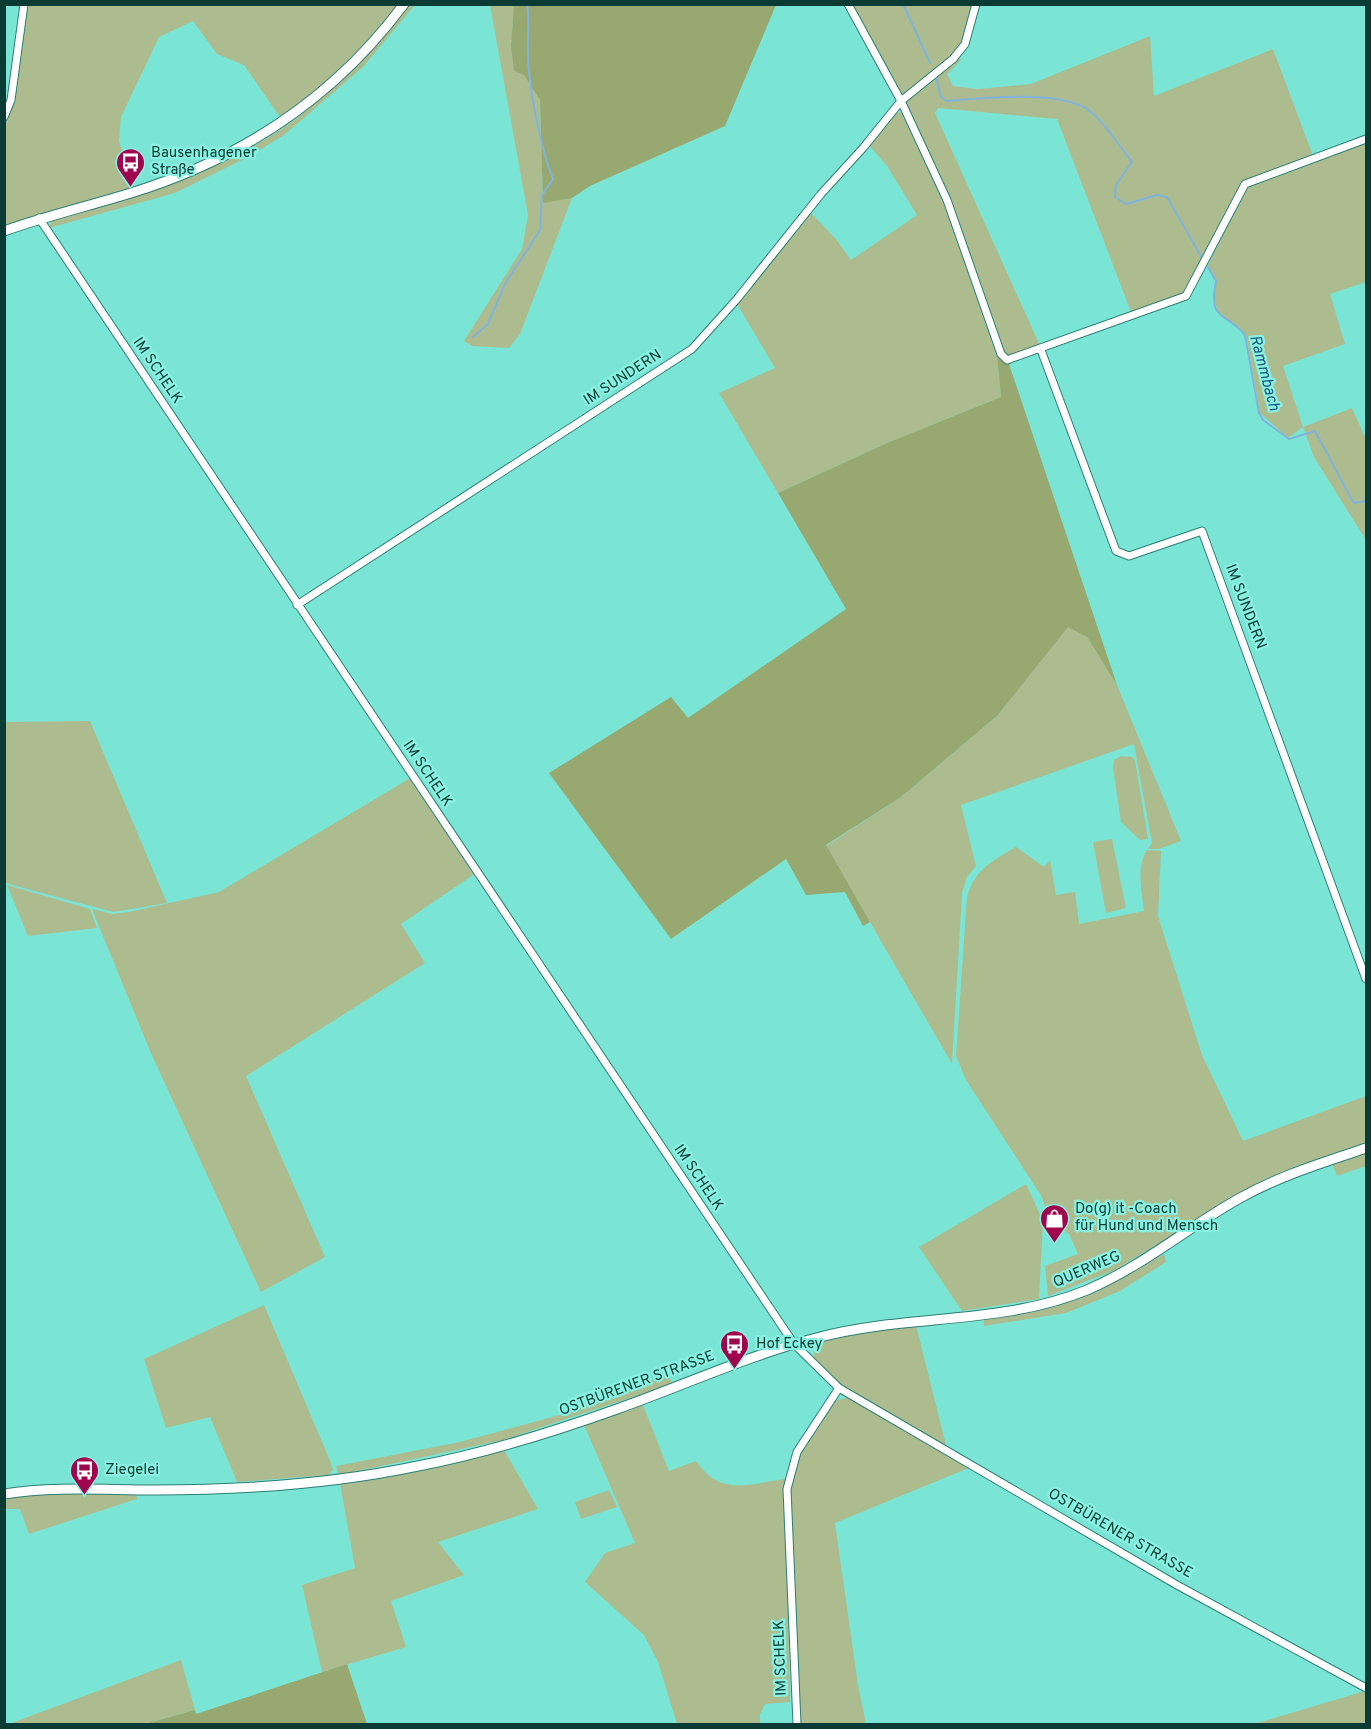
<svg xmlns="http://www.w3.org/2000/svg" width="1371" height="1729" font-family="Overpass,sans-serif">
  <rect width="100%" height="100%" fill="#7be5d5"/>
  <path fill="#acbc8f" d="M26 5H400L393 16 309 98 282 120 244 65 217 54 193 21 159 37 121 117 119 141 133 188 5 226 4 124 13 100Z
    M408 5H415L363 67 284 135 250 156 175 193 49 228 52 219C144 194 240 168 314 104 328 92 340 78 353 65 372 46 392 27 408 5Z
    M490 5H514L511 45 540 100 543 202 572 198 520 334 509 348 472 346 464 341 522 249 528 215Z
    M851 5H974L963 43 952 57 901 98Z
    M1150 36 1154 96 1273 49 1313 156 1245 182 1235 196 1185 295 1133 317 1057 119 938 108 935 113 1041 348 1007 359 1002 353 949 200 902 101 957 56 961 60 947 74 953 86 978 89 1031 84Z
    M902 112 908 119 946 200 1001 354 997 356 1001 397 887 443 778 493 719 393 775 368 736 302 809 211 835 238 851 260 917 215 887 166 868 144 894 113Z
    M1366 141V282L1330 294 1345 344 1283 366 1303 427 1352 408 1366 439V540L1314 457 1303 427 1288 438 1260 413 1247 339 1242 330 1218 312 1213 294 1217 280 1208 265 1249 183Z
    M1068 626 1087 637 1117 685 1181 841 1159 849H1148L1152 843 1134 744 961 805 976 866 967 877 962 893 952 1064 826 846 901 797 998 715Z
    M90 721 167 903 113 912 5 883V722Z
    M1121 756 1132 757 1135 760 1148 839 1140 840 1121 822 1113 767 1114 760Z
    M412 777 476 873 401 924 425 963 246 1076 325 1257 261 1292 150 1051 92 909 112 914 129 912 219 892Z
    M1112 839 1126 908 1106 913 1093 842Z
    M1016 847 1044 867 1050 860 1056 895 1075 892 1079 924 1144 911C1142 892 1136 867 1147 850L1161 851 1158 916 1202 1055 1243 1141 1366 1096V1143L1294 1167 1261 1181 1115 1270 1048 1296 1045 1266 1078 1254 1069 1234 1049 1220 1042 1197 966 1080 956 1056 967 897C974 870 993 860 1016 847Z
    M7 885 90 909 97 928 28 936Z
    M1366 1152V1166L1337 1176 1332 1164Z
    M1026 1184 1043 1221 1039 1299 962 1311 919 1247Z
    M1164 1254 1166 1262 1120 1291 1066 1313 984 1326V1319L1051 1308 1097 1292Z
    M264 1305 331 1463 333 1470 328 1475 237 1482 210 1417 166 1428 144 1359Z
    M916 1325 947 1449 839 1385 814 1361V1352L818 1343 867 1331Z
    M668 1374 672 1384 503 1440 339 1475 336 1466 460 1442 563 1414Z
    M850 1397 971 1467 835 1523 858 1685 866 1724H798L790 1489 800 1452 833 1401Z
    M643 1405 669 1471 696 1461C721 1497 748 1484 785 1479L790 1702 765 1704 760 1714V1724H677L658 1662 644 1635 585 1582 605 1553 635 1543 584 1425Z
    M504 1450 538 1509 438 1542 464 1575 391 1601 406 1647 322 1672 302 1585 355 1568 340 1483 420 1469Z
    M609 1490 617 1507 581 1519 575 1502Z
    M135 1492 137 1499 29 1534 20 1509H5L4 1499 42 1494Z
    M181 1660 195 1710 145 1724H9Z
    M1365 1691 1366 1724H1254Z"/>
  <path fill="#97a971" d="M514 5V4L776 5 725 126 590 186 572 198 543 203 540 100 524 75 514 71 511 45Z
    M1001 354 1008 361 1117 685 1087 637 1068 627 998 715 901 797 826 845 870 922 863 926 845 892 806 895 786 859 671 939 549 773 671 697 688 718 846 609 778 493 887 443 1001 397 997 355Z
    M347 1664 367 1724H145L195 1710 196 1714Z"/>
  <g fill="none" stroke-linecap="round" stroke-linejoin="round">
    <path stroke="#80b4dd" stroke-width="2" d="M903 4 930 63
      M936 77 941 97 947 101C981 98 1064 89 1091 112 1107 125 1119 146 1132 162L1116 185 1115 197 1126 204 1157 195 1167 197 1202 258
      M1208 267 1216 281C1208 322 1225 311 1245 335L1259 413 1263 420 1289 439 1315 431 1352 500 1354 503 1366 501
      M473 337 488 324 505 284 540 230 542 195 553 179C541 149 529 89 528 56 527 38 530 22 527 4"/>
    <defs>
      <path id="minor" d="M848 4 901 101 947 200 1001 354 1007 360 1186 296 1245 184 1366 139
        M4 117 11 100 24 4
        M39 218 794 1344 839 1388 1177 1585 1366 1688
        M1041 350 1116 551 1129 556 1202 531 1366 979
        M297 605 692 349 737 299 821 194 863 148 901 101 953 59 965 44 976 4
        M797 1724 787 1489 797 1452 839 1388"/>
      <path id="tertiary" d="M4 231C46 216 89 206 131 193 241 159 335 97 404 4
        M4 1494C55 1486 104 1490 154 1490 242 1490 332 1484 418 1466 486 1453 553 1432 617 1409 685 1385 751 1354 820 1337 908 1314 1002 1325 1087 1290 1143 1266 1188 1227 1240 1198 1281 1175 1323 1163 1366 1148"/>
    </defs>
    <use href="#minor" stroke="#2b7e74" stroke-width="9"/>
    <use href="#tertiary" stroke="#2b7e74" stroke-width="11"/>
    <use href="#minor" stroke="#fff" stroke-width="7"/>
    <use href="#tertiary" stroke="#fff" stroke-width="9"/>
  </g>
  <defs>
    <symbol id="bus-pin" viewBox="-11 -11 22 30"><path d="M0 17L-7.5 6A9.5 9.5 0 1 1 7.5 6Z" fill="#9f064d" stroke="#89f2e2"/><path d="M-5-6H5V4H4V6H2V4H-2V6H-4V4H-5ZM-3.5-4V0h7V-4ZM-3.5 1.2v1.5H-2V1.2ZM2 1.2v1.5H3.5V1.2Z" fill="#fff"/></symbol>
    <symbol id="shop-pin" viewBox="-11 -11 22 30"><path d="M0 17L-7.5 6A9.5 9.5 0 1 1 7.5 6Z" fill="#9f064d" stroke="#89f2e2"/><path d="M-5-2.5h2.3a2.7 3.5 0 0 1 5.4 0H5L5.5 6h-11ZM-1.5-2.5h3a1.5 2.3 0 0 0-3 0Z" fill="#fff"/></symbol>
  </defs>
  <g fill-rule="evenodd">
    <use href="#bus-pin" x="114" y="146" width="33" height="45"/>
    <use href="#shop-pin" x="1038" y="1202" width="33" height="45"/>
    <use href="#bus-pin" x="718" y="1328" width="33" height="45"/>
    <use href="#bus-pin" x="68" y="1454" width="33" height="45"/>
  </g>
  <g text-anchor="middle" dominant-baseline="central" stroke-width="4.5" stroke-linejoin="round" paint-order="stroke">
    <g font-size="15" fill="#0b3b35" stroke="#89f2e2" text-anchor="start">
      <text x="151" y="153">Bausenhagener<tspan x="151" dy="17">Straße</tspan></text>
      <text x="1075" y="1209">Do(g) it -Coach<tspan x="1075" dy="17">für Hund und Mensch</tspan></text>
      <text x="756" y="1344">Hof Eckey</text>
      <text x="105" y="1470">Ziegelei</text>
    </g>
    <g font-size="15" fill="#0b3b35" stroke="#89f2e2">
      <text transform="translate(157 371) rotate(56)">IM SCHELK</text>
      <text transform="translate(623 378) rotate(-33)">IM SUNDERN</text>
      <text transform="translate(1245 607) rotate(69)">IM SUNDERN</text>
      <text transform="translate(427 774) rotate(56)">IM SCHELK</text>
      <text transform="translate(698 1178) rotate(56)">IM SCHELK</text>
      <text transform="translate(1087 1270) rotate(-23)">QUERWEG</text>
      <text transform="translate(637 1384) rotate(-20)">OSTBÜRENER STRASSE</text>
      <text transform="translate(1120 1534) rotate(30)">OSTBÜRENER STRASSE</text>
      <text transform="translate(781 1658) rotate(-92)">IM SCHELK</text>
    </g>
    <g font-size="16" font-style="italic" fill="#1c567e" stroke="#89f2e2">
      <text transform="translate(1264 373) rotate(75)">Rammbach</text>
    </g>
  </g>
  <rect width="1371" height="1729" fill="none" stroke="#0b3b35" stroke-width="12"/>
</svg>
